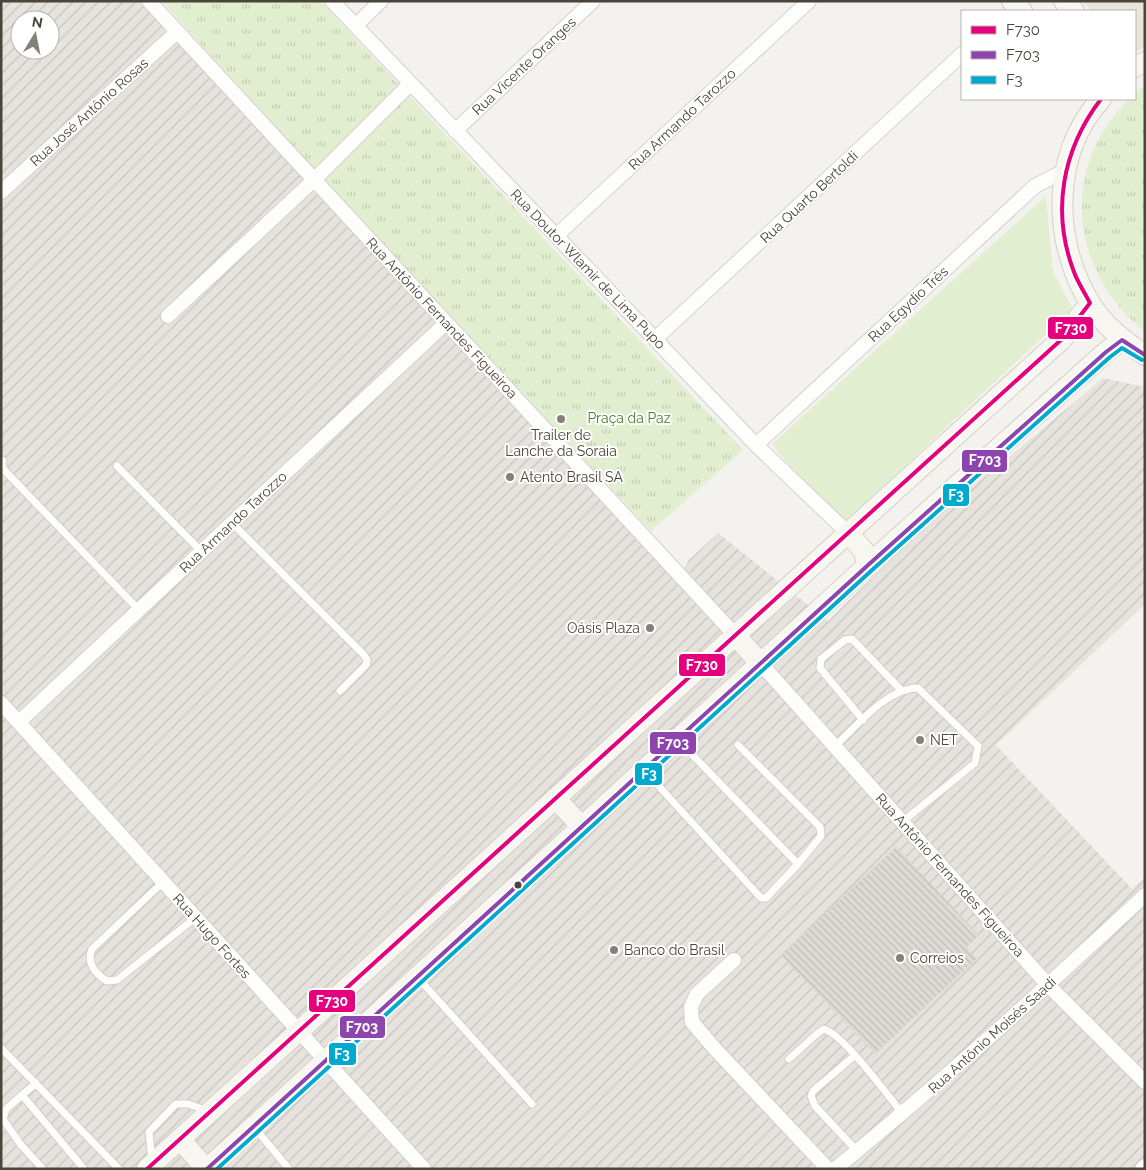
<svg xmlns="http://www.w3.org/2000/svg" width="1146" height="1170" font-family="Raleway,sans-serif">
  <defs>
    <pattern id="industrial-furrows" width="10" height="10" patternUnits="userSpaceOnUse" patternTransform="scale(1.25)"><rect width="10" height="10" fill="#e6e2de"/><path d="M-1 1l2-2M0 10L10 0M9 11l2-2" fill="none" stroke="#c7c3bf"/></pattern>
    <pattern id="park-tufts" width="24" height="20" patternUnits="userSpaceOnUse" patternTransform="scale(1.25)"><rect width="24" height="20" fill="#e1eecf"/><path d="M3 7l-1-3M5 7V3M7 7l1-3M15 17l-1-3M17 17v-4M19 17l1-3" fill="none" stroke="#c3cdb2"/></pattern>
    <pattern id="building-back-hatch" width="6" height="6" patternUnits="userSpaceOnUse" patternTransform="scale(1.25)"><rect width="6" height="6" fill="#dedbd6"/><path d="M-1 5l2 2M0 0l6 6M5-1l2 2" fill="none" stroke="#c0bdb8"/></pattern>
  </defs>
  <rect width="100%" height="100%" fill="#f4f2ee"/>
  <path fill="url(#industrial-furrows)" fill-rule="evenodd" d="M1 1H149L680 575 689 560 718 533 828 621 918 533 1103 378 1145 387V604L996 745 1132 889 1145 877V1169H1ZM20 20H50V50H20Z"/>
  <path fill="#eae5da" d="M1082 1H1145V47L1135 52V11H1092Z"/>
  <path fill="#e1eecf" d="M1046 196 1053 272 1073 309 840 526 772 444Z"/>
  <path fill="url(#park-tufts)" d="M162 1H320L743 450 651 531 319 175Z
    M1145 85V332C1070 271 1058 169 1129 99H1135V93Z"/>
  <path fill="url(#building-back-hatch)" stroke="#dcd9d4" d="M896 847 979 935 966 947 976 959 875 1054 781 955Z"/>
  <g fill="none" stroke-linecap="round" stroke-linejoin="round">
    <defs>
      <path id="lane" d="M3 461 1 463 5 471 139 610
        M117 466 201 551
        M232 523 364 655 367 660 366 665 340 691
        M863 720 820 668 821 659 845 640 852 639 902 691
        M678 740 798 864 821 836 820 827 738 745
        M835 746C857 726 887 688 918 688L978 746 975 763 902 822
        M644 770 761 898H766L798 864
        M163 882 92 949C86 962 95 974 107 981L117 980 195 918
        M418 978 532 1104
        M1 1048 119 1169
        M854 1056 813 1091 811 1096 815 1106 857 1151
        M789 1059 819 1032 824 1029C844 1035 887 1095 903 1114
        M36 1083 6 1109 3 1119 21 1145 43 1169
        M22 1095 84 1169
        M254 1127 289 1169
        M152 1161 149 1132 176 1104H188L208 1111"/>
      <path id="street" d="M149 1 735 635
        M332 1 756 445 848 533
        M356 25 381 1
        M455 131 593 1
        M1 192 177 32
        M556 236 809 1
        M168 316 315 179 410 84
        M655 339 962 54
        M756 445 1035 186 1066 170
        M761 664 1048 985 1145 1082
        M1 703 424 1169
        M20 721 446 323
        M734 960 697 994 691 1007 692 1022 715 1049 828 1169
        M835 1169C942 1082 1044 989 1145 895
        M1142 1169 1145 1166"/>
      <path id="secondary" d="M1012 1 1022 11
        M1064 1 1074 11
        M1135 67 1145 62
        M1101 99C1051 154 1052 241 1090 303 1103 325 1124 341 1145 355
        M848 533 864 551 867 566
        M735 635 761 664
        M555 798 582 827
        M180 1139 206 1169
        M147 1169 1062 339 1090 303
        M207 1169 867 566 1106 352 1122 340"/>
    </defs>
    <use href="#lane" stroke="#d2d0cb" stroke-width="9"/>
    <use href="#street" stroke="#d2d0cb" stroke-width="16"/>
    <use href="#secondary" stroke="#d3cfc5" stroke-width="22"/>
    <use href="#lane" stroke="#fdfdfc" stroke-width="7"/>
    <use href="#street" stroke="#fdfdfc" stroke-width="14"/>
    <use href="#secondary" stroke="#f7f6f1" stroke-width="20"/>
    <defs>
      <path id="bus-1" d="M147 1169 1062 339 1090 303C1085 293 1078 283 1074 272 1051 212 1062 150 1101 99"/>
      <path id="bus-2" d="M207 1169 867 566 1106 352 1122 340 1145 355"/>
      <path id="bus-3" d="M217 1169 871 571 1110 357 1122 348 1142 360"/>
    </defs>
    <use href="#bus-1" stroke="#fff" stroke-width="8"/>
    <use href="#bus-2" stroke="#fff" stroke-width="8"/>
    <use href="#bus-3" stroke="#fff" stroke-width="8"/>
    <use href="#bus-1" stroke="#e5007d" stroke-width="4"/>
    <use href="#bus-2" stroke="#8e44ad" stroke-width="4"/>
    <use href="#bus-3" stroke="#00a9ce" stroke-width="4"/>
  </g>
  <g fill="#868178" stroke="#fff" stroke-width="2">
    <circle cx="561" cy="419" r="5"/>
    <circle cx="510" cy="477" r="5"/>
    <circle cx="650" cy="628" r="5"/>
    <circle cx="920" cy="740" r="5"/>
    <circle cx="614" cy="950" r="5"/>
    <circle cx="900" cy="958" r="5"/>
  </g>
  <circle fill="#4b4439" stroke="#fff" stroke-width="2" cx="518" cy="885" r="4.5"/>
  <g text-anchor="middle" dominant-baseline="central" stroke-width="4" stroke-linejoin="round" paint-order="stroke">
    <g font-size="14" fill="#4b4439" stroke="#fff">
      <text transform="translate(524 66) rotate(-43)">Rua Vicente Oranges</text>
      <text transform="translate(89 112) rotate(-42)">Rua José Antônio Rosas</text>
      <text transform="translate(682 119) rotate(-43)">Rua Armando Tarozzo</text>
      <text transform="translate(809 197) rotate(-43)">Rua Quarto Bertoldi</text>
      <text transform="translate(588 269) rotate(46)">Rua Doutor Wlamir de Lima Pupo</text>
      <text transform="translate(908 304) rotate(-43)">Rua Egydio Três</text>
      <text transform="translate(442 318) rotate(47)">Rua Antônio Fernandes Figueiroa</text>
      <text transform="translate(233 522) rotate(-43)">Rua Armando Tarozzo</text>
      <text transform="translate(950 875) rotate(48)">Rua Antônio Fernandes Figueiroa</text>
      <text transform="translate(212 936) rotate(48)">Rua Hugo Fortes</text>
      <text transform="translate(992 1035) rotate(-42)">Rua Antônio Moisés Saadi</text>
    </g>
    <g font-size="14" fill="#4a7f2a" stroke="#fff">
      <text x="629" y="418">Praça da Paz</text>
    </g>
    <g font-size="14" fill="#4b4439" stroke="#fff" text-anchor="start">
      <text x="561" y="435" text-anchor="middle">Trailer de<tspan x="561" dy="16">Lanche da Soraia</tspan></text>
      <text x="520" y="477">Atento Brasil SA</text>
      <text x="640" y="628" text-anchor="end">Oásis Plaza</text>
      <text x="930" y="740">NET</text>
      <text x="624" y="950">Banco do Brasil</text>
      <text x="910" y="958">Correios</text>
    </g>
  </g>
  <g stroke="#fff" stroke-width="2">
    <rect x="1047" y="316" width="47" height="24" rx="5" fill="#e5007d"/>
    <rect x="961" y="449" width="47" height="24" rx="5" fill="#8e44ad"/>
    <rect x="942" y="483" width="28" height="24" rx="5" fill="#00a9ce"/>
    <rect x="678" y="653" width="48" height="24" rx="5" fill="#e5007d"/>
    <rect x="649" y="731" width="48" height="24" rx="5" fill="#8e44ad"/>
    <rect x="634" y="762" width="29" height="24" rx="5" fill="#00a9ce"/>
    <rect x="308" y="989" width="48" height="24" rx="5" fill="#e5007d"/>
    <rect x="339" y="1015" width="47" height="24" rx="5" fill="#8e44ad"/>
    <rect x="328" y="1042" width="29" height="24" rx="5" fill="#00a9ce"/>
  </g>
  <g font-size="14" text-anchor="middle" font-weight="bold" fill="#fff">
    <text x="1071" y="333">F730</text>
    <text x="985" y="465">F703</text>
    <text x="956" y="500">F3</text>
    <text x="702" y="670">F730</text>
    <text x="673" y="748">F703</text>
    <text x="649" y="779">F3</text>
    <text x="332" y="1006">F730</text>
    <text x="362" y="1032">F703</text>
    <text x="342" y="1059">F3</text>
  </g>
  <rect width="1146" height="1170" fill="none" stroke="#4b4439" stroke-width="5"/>
  <rect x="961" y="10" width="175" height="90" fill="#ffffff" stroke="#b7b4b0"/>
  <rect x="971" y="26" width="25" height="8" fill="#e5007d" stroke="#b7b4b0"/>
  <text x="1006" y="35" font-size="15" fill="#4b4439">F730</text>
  <rect x="971" y="51" width="25" height="8" fill="#8e44ad" stroke="#b7b4b0"/>
  <text x="1006" y="60" font-size="15" fill="#4b4439">F703</text>
  <rect x="971" y="76" width="25" height="8" fill="#00a9ce" stroke="#b7b4b0"/>
  <text x="1006" y="85" font-size="15" fill="#4b4439">F3</text>
  <g transform="translate(35 35) rotate(10)"><circle r="24" fill="#ffffff" stroke="#b7b4b0"/>
  <path d="M0-4L9 19L0 12L-9 19Z" fill="#868178"/>
  <text y="-8" font-size="14" font-weight="bold" text-anchor="middle" fill="#4b4439">N</text>
  </g>
</svg>
